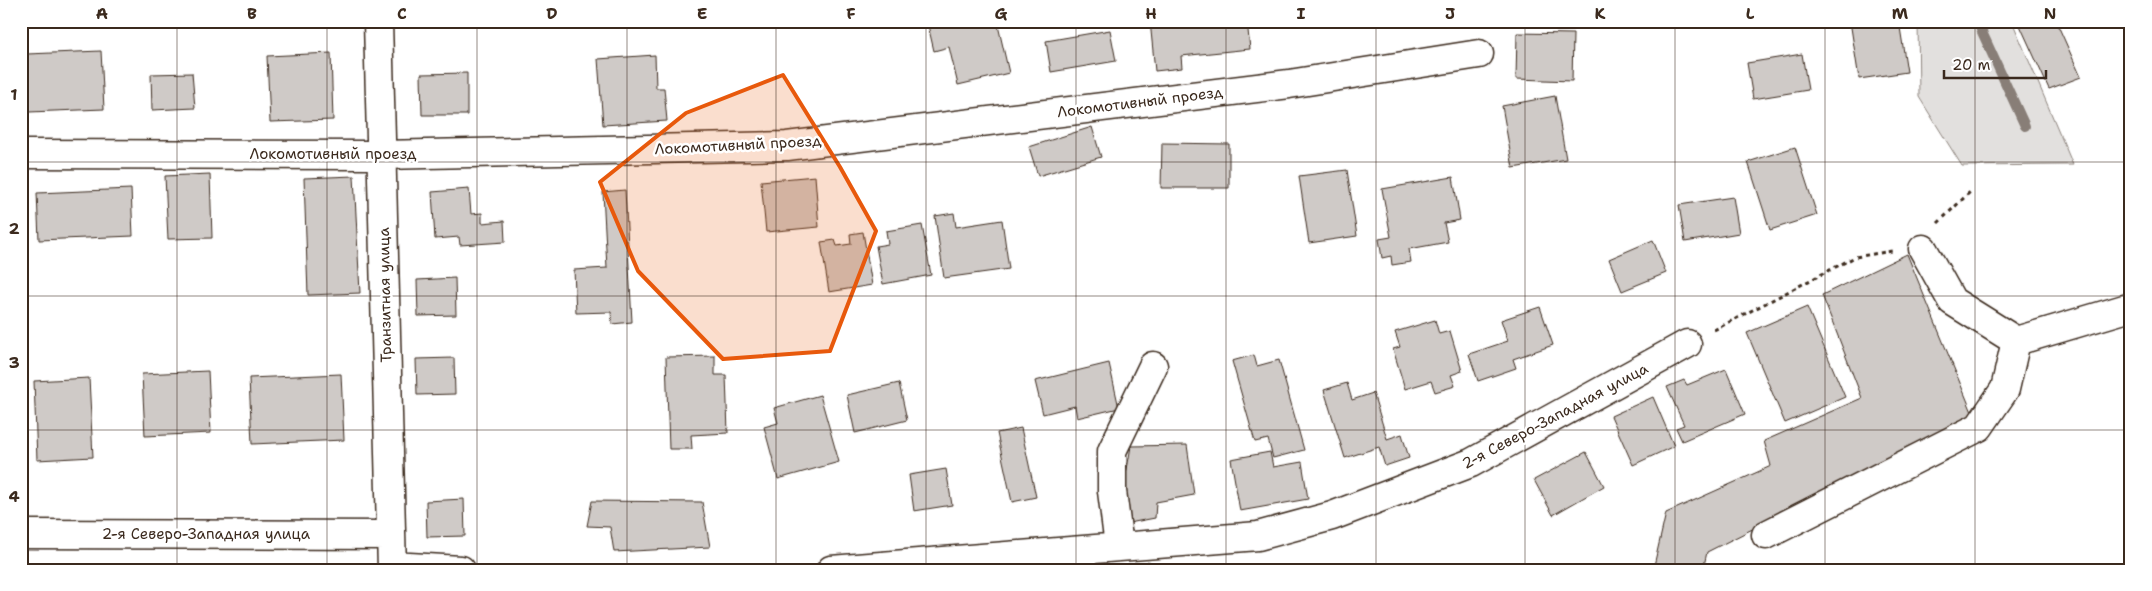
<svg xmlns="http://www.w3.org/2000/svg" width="2152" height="591" font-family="'Shantell Sans',sans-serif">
  <rect width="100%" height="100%" fill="#fff"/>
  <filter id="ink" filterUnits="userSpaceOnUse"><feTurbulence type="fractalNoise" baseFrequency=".02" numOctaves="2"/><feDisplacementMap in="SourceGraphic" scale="10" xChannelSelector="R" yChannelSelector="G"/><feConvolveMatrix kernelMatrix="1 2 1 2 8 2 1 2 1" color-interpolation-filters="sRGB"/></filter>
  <g filter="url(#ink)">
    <path fill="#e2e0de" stroke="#8e857e" d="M1918 21H2012L2073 165 1962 166 1919 97Z"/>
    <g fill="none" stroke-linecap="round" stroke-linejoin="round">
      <path stroke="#887e77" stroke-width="10" d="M1977 21 2025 126"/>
    </g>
    <path fill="#cfcac7" stroke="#3b2a1e" d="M927 21H997L1009 73 958 85 949 47 934 51Z
      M1150 21H1247L1250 49 1181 56 1182 68 1155 71Z
      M1850 21H1899L1907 72 1859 79Z
      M2018 21H2056L2081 77 2049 89Z
      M2122 21H2131V41Z
      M1110 30 1116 61 1051 72 1046 41Z
      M1517 33 1573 34 1572 81 1516 79Z
      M101 51 104 109 29 112 27 54Z
      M331 53 333 120 270 122 267 56Z
      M1802 54 1808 90 1753 99 1747 63Z
      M655 55 656 88H664L667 121 603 125 598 59Z
      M192 73 195 108 152 110 151 74Z
      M467 73V115H422L421 74Z
      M1555 96 1566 159 1513 168 1502 106Z
      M1092 127 1101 157 1038 176 1029 147Z
      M1162 143 1229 144V188H1161Z
      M1795 147 1817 215 1770 230 1748 162Z
      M1347 170 1357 236 1309 243 1299 176Z
      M210 174 212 238 168 239 165 176Z
      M354 176 360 293 308 295 304 178Z
      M815 176 819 227 766 232 761 181Z
      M1453 177 1460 220 1444 223 1448 242 1409 249 1411 262 1392 265 1391 256 1382 258 1379 239 1391 237 1382 189Z
      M131 189 133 236 39 240 37 193Z
      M469 189 471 214 482 213V223L504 221 505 242 460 245 459 237 435 239 432 192Z
      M625 190 632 322 612 324 611 312 576 313 574 270 607 268 603 192Z
      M1733 197 1739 233 1685 242 1679 205Z
      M954 213 956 227 1002 220 1009 269 944 278 935 216Z
      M922 225 931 275 883 284 876 246 888 244 886 231Z
      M863 232 872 285 829 292 821 242 835 240 837 246 851 244 850 234Z
      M1653 240 1666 273 1622 291 1609 259Z
      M1907 254 1974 417 1707 552 1703 570H1653L1666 513 1771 466 1764 441 1862 398 1822 295Z
      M455 278 456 315 418 316 417 280Z
      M1540 307 1553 345 1513 359 1516 368 1478 381 1469 354 1508 341 1501 320Z
      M1807 307 1845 397 1785 423 1747 333Z
      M1435 320 1439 334 1450 331 1462 371 1451 375 1455 386 1435 392 1431 381 1405 389 1393 349 1400 347 1395 332Z
      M1254 355 1257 366 1279 360 1304 450 1273 458 1268 439 1255 442 1232 361Z
      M715 356V375H726L728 433 691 435 692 449H669L666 357Z
      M454 358 455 394 417 395 416 359Z
      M1109 363 1119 408 1077 418 1075 406 1043 414 1035 381Z
      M1726 369 1745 414 1682 441 1676 428 1684 425 1667 387 1684 380 1687 385Z
      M208 371 211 433 145 436 142 374Z
      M341 374 344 440 252 444 249 378Z
      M89 378 93 457 37 460 34 381Z
      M899 383 907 420 855 433 847 395Z
      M1347 383 1352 400 1373 393 1387 439 1402 434 1409 458 1385 466 1379 447 1345 458 1324 390Z
      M820 395 839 462 778 479 764 427 778 423 774 408Z
      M1653 397 1674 446 1633 465 1611 416Z
      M1021 428 1036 497 1012 502 997 433Z
      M1187 445 1194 495 1156 502 1155 518 1129 523 1125 481 1131 446Z
      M1270 452 1273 467 1302 462 1308 499 1240 511 1231 459Z
      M1586 452 1604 486 1553 515 1534 480Z
      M946 469 952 505 914 511 909 475Z
      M464 499 465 536 427 537 426 501Z
      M592 501 702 502 710 547 614 552 610 527 587 526Z
      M1401 564 1468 567V570H1401Z"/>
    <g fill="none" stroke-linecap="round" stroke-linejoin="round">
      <defs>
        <path id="minor" d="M378 21 392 570
          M21 154 382 155 787 146 1289 84 1479 54
          M1923 249 1952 301 2016 341
          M2016 341 2131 307
          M21 534 391 535
          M1766 535 1979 427 2005 389 2016 341
          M1119 546 1112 491V451L1153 366
          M392 566 461 570
          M831 570 1258 536 1332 516 1471 463 1687 344"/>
      </defs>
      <use href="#minor" stroke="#3b2a1e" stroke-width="31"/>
      <path stroke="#3b2a1e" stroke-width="3" stroke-dasharray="4 4" stroke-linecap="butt" d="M1938 223 1970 192
        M1714 330 1855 257 1892 251"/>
      <use href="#minor" stroke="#fff" stroke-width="28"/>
    </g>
  </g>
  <path fill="#e8590c" fill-opacity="0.2" stroke="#e8590c" stroke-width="4" stroke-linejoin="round" d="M783 75 840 167 876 231 830 351 723 359 638 271 600 182 686 113Z"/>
  <path fill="none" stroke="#3b2a1e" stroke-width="1" stroke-opacity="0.55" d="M177 21V570M327 21V570M477 21V570M627 21V570M776 21V570M926 21V570M1076 21V570M1226 21V570M1376 21V570M1525 21V570M1675 21V570M1825 21V570M1975 21V570M21 162H2131M21 296H2131M21 430H2131"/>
  <g text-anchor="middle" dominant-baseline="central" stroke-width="5" stroke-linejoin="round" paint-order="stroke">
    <g font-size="15" fill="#3b2a1e" stroke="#fff">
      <text transform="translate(1140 102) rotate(-7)">Локомотивный проезд</text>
      <text transform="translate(738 145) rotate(-3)">Локомотивный проезд</text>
      <text x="333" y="154">Локомотивный проезд</text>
      <text transform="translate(385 295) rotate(-91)">Транзитная улица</text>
      <text transform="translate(1555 416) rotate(-28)">2-я Северо-Западная улица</text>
      <text x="206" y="534">2-я Северо-Западная улица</text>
    </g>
  </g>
  <rect width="2152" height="591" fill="none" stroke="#fff" stroke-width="55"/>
  <path d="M1944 70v8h102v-8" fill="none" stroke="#3b2a1e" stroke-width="2.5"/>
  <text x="1952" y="70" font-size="15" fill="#3b2a1e" stroke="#ffffff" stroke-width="4" paint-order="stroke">20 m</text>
  <rect x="28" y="28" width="2096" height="536" fill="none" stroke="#3b2a1e" stroke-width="2"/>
  <g font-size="16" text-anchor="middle" font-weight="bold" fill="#3b2a1e">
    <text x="102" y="19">A</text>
    <text x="252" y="19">B</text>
    <text x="402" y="19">C</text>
    <text x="552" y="19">D</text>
    <text x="702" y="19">E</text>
    <text x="851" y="19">F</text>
    <text x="1001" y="19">G</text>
    <text x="1151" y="19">H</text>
    <text x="1301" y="19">I</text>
    <text x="1450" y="19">J</text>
    <text x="1600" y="19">K</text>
    <text x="1750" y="19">L</text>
    <text x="1900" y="19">M</text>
    <text x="2050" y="19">N</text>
    <text x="14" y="100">1</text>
    <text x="14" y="234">2</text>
    <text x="14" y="368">3</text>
    <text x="14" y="502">4</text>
  </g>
</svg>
